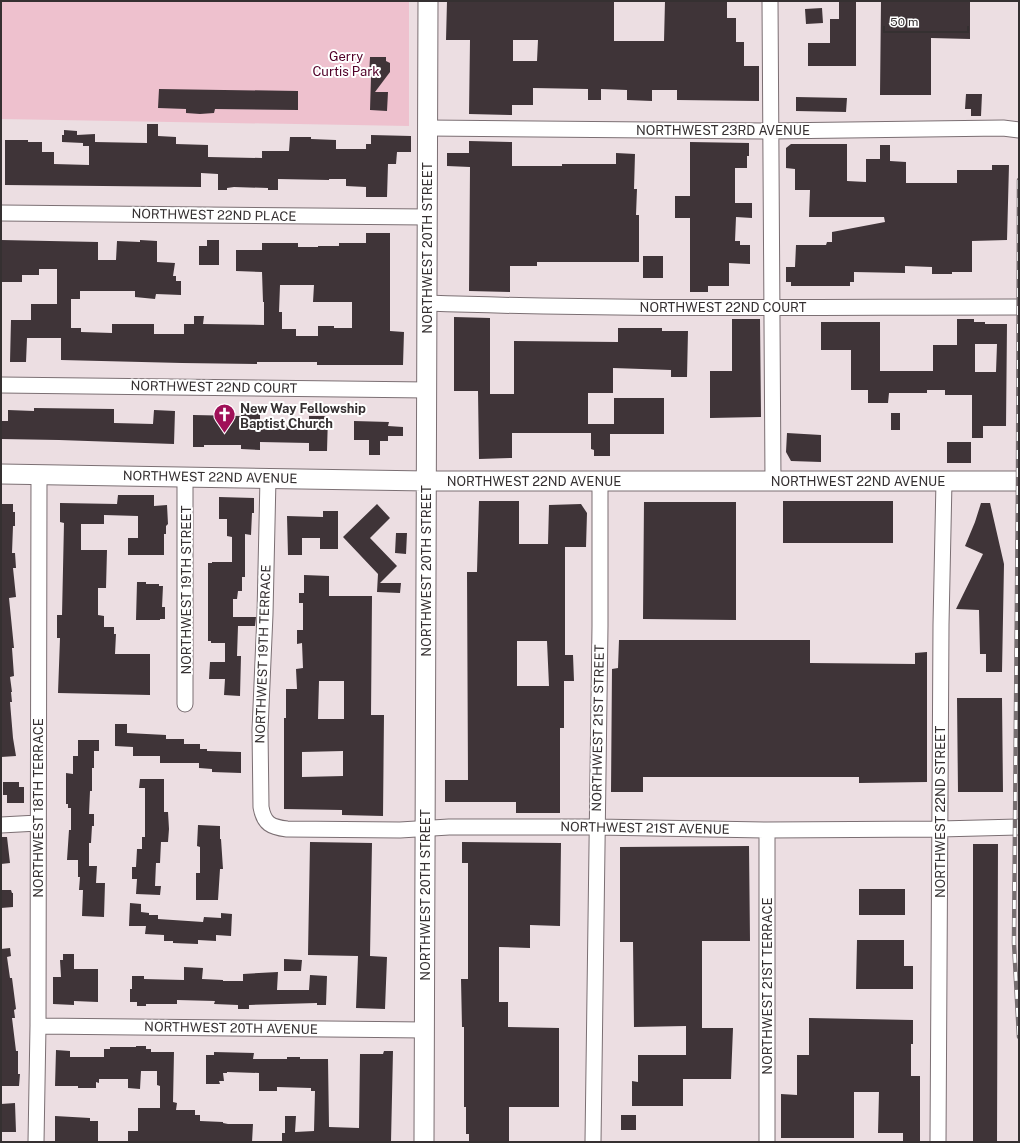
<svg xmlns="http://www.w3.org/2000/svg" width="1020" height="1143" font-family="'Public Sans',sans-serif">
  <rect width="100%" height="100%" fill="#ecdee2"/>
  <path fill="#eec1ce" d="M1 1H409V126L1 119Z"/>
  <path fill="#3f3438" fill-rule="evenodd" d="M447 1H614V41H664L665 1H727V18H736V42H744V66H759V101L677 100V90H652V101L627 100V90L601 89V100H588V89L533 88V105H512V115L469 114 470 40H446ZM513 40H538L537 61H513Z
    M839 1H856V66H808V43H830V19H839Z
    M881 1H970V39L931 38V95H880Z
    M822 8 823 23 806 24 805 9Z
    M370 57H386V61L390 63V72L375 92H388L387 111 370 110 371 77H369Z
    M159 89 298 91V110L215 109 214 113 200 114 186 113V109L158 108Z
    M966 94H982L981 116H971V109H965Z
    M796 97 847 98 846 112 796 111Z
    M147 124H158V136L176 137V144L208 145V157L262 158V151H289L290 137H311V139L336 140V149H366V144H371V135L411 136V152H397L396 164H388L387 197H366V187L346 186V179H329V180L278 179V190H268V188L234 187 227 188V190H218V174L201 173V187L5 185V140H28V142H42V152H54V164L89 165V146H83V143L62 142V135H64V130L77 131V135L95 134V142L147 143Z
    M469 141 512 142V166H562V164H616V153L635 154 634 189H637L636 215H639V262H537V266H510V292L469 291 470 167 447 166V153H469Z
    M690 142 749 143V156H747V168H735V203H752V218L736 217 735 241H740V245H750V264L729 263V286H708V292H690V218H675V196H690Z
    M791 144H847V181L866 182V159H880V145H890V161L906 162V183H957V170H992V165H1009L1007 240 972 241V272H952V274H932V267L905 266V273L854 272V282H850V286H791V282H786V267H795L796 245H826L827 242H832V232L885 222 884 217H809L810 190H795V169L786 168V148Z
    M366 233H390V331L404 332 403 365H317V362H257V364L182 363 61 360V338H27L26 362H10L11 320H31V304H57V269H39V275H22V282H1V240L98 242V260H116L117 241 140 242V240L157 241V262L175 263 173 276H176V281H181V295L156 294 155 299 135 297V291H80V299H71V328H81V332L112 333V324H154V334H184V324H194V316H204L203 324 264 325V302H263L262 272 236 271V250H262V243H298V247H318V246H339V243H366ZM280 285H314L313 302H352V328H334V326H318V336H296V329H282V312H279Z
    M207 240H219V265H199V246H207Z
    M643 256H663V278H643Z
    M454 317 490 318V394H514V341L618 342V328H662V331H688L687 377H671V370L613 368V393H588V424H614V398H664V434H610V456H594V450L591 449V433H512V458L479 459 478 391H454Z
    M732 319H760L761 417 710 418V371H732Z
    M957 319H974V322H985V324H1007L1006 426H983V438H972V395H945V390H927V393H889L888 403H868V390H851V350H821V322H880V371H933V345H957ZM975 344H997L996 372H975Z
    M34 408 114 409V423L153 424 154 410 175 411 174 444 59 440 1 439V421H8V410L34 411Z
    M241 412 260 413V425L309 426V416H328L327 451H309V443L260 442V450L241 449V445H204V447H193V415L241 416Z
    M891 413H900V430H891Z
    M354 421 389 422 388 426 403 427V436H388V441H380V455H369V440H354Z
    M787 433 821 435V462L791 461 786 452Z
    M947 442H971V463H947Z
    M118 495H154V506L167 505 168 524 166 526V534H164V555H128V538H138V516L104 515V524H81V550H107L106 588H98V615L104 616V627H114V634H116L115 654H150V695L58 693 60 638H57V615H62L64 523 60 522V503L117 504Z
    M219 497 254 498V513H252L251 535 245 534V577H242V591H238L237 599H233V617H256L255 626H238L237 656H241L240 696 224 695 225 679H209L210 662H225V643H211V641H208V563H212V562H232V537L227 536V519H219Z
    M479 501H519V544H548L549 505 581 504 587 513 586 547H565V655H573L574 681H564V728H560V813H516V802H445V780H468L467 572H477ZM517 641H547L549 686H517Z
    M783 501H893V543H783Z
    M644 502H736V620L643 619Z
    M981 503H990L1004 564 1002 672H986V654H980L979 610 956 609 983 554 965 546 975 522Z
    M1 504H13V512H15V526H13L12 553H15L16 568H13L16 597 9 598 14 648H12L14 676 10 677 12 692H11L12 702H10L13 738 16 756 1 757Z
    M377 504 390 518 370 538 397 566 380 583H401L400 593 377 592 378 574 343 537Z
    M323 511H338V549H320V538H302V555H288L287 516 323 517Z
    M396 533H407L406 554 395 553Z
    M304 575 329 576V596H372L371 715H384L383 816 342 815V810L284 809V718H286V689H297L296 669 303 668 302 643 297 644V630H303V603H299V593H304ZM319 681H344V719H318ZM343 751V776L302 777V752Z
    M137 582H146V584H159V586H163L162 607H165V619H160V620H136Z
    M619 640H810V663L915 664V653L927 652V782L859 783V777H643V792H611L612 669 618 668Z
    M957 698H1002L1003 792H958Z
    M115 724H127V733L166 735V739H184V744H200V749H207V751L241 752V773L212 772V769L199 768V763H160V756H133V747L115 746Z
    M78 740H99V751H94V768H92V791H90L89 814H94V826H92L91 843H89V866H97L96 883H105L104 917 82 916 83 890H79L80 877H78V860H67L69 830H71V808H68V804H66V773L73 774V756H78Z
    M140 779H164V812H168L169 829 168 842H161L160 863H156L155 886H161L160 895 136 894 137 879H132V867H136L137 849H142V837H145V788H139Z
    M3 782H19V787H24V803H7V795H3Z
    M198 825 220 826V839H221L223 869H220L218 900H196V873H200V847L197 846Z
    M1 837H7L10 863 1 864Z
    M310 842 372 843 370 956 387 957 385 1009 356 1008 358 956 308 955Z
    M462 842 561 843 560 926 530 925V948L499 947V1002H508V1027L559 1028V1107H509V1142H469V1134H466V1107H464V1027H462L461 979H468V863H462Z
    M973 844H998L997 1142H973Z
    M749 846 750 941H702V1028H733L731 1079H683V1106H632V1081L638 1082V1055H686V1026L634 1027 633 942H620V847Z
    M859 889H905V915H859Z
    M1 890H11L12 893H13V907L1 908Z
    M130 903 141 904V912L149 913V915H158V919L203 922 204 917 221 918V913L232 914 231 936 216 935V941L198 940V944L173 943V941H164V935L145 934 146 926H129Z
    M857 940H904V966H913V989H856Z
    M10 948 11 956 7 957 10 978H12L16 1009 14 1010 15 1018H12L16 1051H18V1074H20L19 1086H1V949Z
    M63 954H74V969H98V1002L74 1001V1005L53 1004V977H61L60 960H63Z
    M284 959 302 960 301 971H284Z
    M184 967 203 968 202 979 223 980V981H243V974L278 972 277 990H309L310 975 327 976 326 1005H317V1003L249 1005V1009H238V1005L214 1004 215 1001 177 1000V1004H146V1006H137V1002H130V989H132V976H144V979L184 980Z
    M809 1018 913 1020V1044H911V1076H920V1142H903V1133H878L879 1092H854V1138H781V1094L797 1095V1055H809Z
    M136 1046H146V1049H151V1052H174L173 1102 177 1103 176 1110H195V1115H200V1121L223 1122V1123L228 1124H253L252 1142H128V1131H138V1108H160V1086L157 1085V1071H141L140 1089 128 1088V1079H99V1083L96 1082V1088H78V1086H55L56 1050 70 1051V1057H104V1049H110V1047H136Z
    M384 1051H393L391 1142H282V1133H285V1116H296L295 1132 314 1131 315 1091H311V1088L277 1087V1091H259V1073L227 1072V1073H223L224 1081H219L220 1084H206V1055H214V1052L254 1053 253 1059H287V1057H300V1059H328L329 1127 359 1128 360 1054H383Z
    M15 1103 16 1132H1V1104Z
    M621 1115H636V1130H621Z
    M55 1116 90 1118V1121H98V1142H55Z"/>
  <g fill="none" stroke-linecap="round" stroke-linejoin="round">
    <defs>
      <path id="minor" d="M770 1 773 481
        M427 128 770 131 1003 128 1019 130
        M1 213 427 217
        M427 303C624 310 822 307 1019 307
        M1 385 427 390
        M268 478 265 614 260 730 261 807C264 824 271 827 287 829L400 830 449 827H597L767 830 940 829 1019 827
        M185 704V477
        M1 825 38 823
        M38 1026 425 1030
        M36 1142 38 1026 39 475
        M593 1142 600 626V482
        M767 1142V830
        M938 1142 941 625 944 481"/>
      <path id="major" d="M1 474 427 481H1019
        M424 1142 428 1"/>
    </defs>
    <use href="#minor" stroke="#7b6f73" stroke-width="17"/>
    <use href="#major" stroke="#7b6f73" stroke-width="21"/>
    <use href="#minor" stroke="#fff" stroke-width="15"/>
    <use href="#major" stroke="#fff" stroke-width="19"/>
    <defs>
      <path id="rail" d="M1019 180 1018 481 1014 943 1019 1037"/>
    </defs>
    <use href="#rail" stroke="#766e70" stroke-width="4.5"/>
    <use href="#rail" stroke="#fff" stroke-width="3" stroke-dasharray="9" stroke-linecap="butt"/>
  </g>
  <defs>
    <symbol id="church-pin" viewBox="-11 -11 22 30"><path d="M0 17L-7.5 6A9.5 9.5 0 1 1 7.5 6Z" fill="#a01058" stroke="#fff"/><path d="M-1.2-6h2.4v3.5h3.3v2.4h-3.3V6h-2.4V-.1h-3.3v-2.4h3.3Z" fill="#fff"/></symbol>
  </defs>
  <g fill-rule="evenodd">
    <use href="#church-pin" x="212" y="402" width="25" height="34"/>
  </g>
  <g text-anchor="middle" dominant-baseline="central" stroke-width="4" stroke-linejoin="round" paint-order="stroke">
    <g font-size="13" fill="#510028" stroke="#fff">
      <text x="346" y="56">Gerry<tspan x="346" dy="15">Curtis Park</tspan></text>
    </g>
    <g font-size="13" fill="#353031" stroke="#fff">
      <text x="723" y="130">NORTHWEST 23RD AVENUE</text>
      <text transform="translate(214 215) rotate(1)">NORTHWEST 22ND PLACE</text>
      <text transform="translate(427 248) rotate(-90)">NORTHWEST 20TH STREET</text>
      <text x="723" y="307">NORTHWEST 22ND COURT</text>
      <text transform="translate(214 387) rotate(1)">NORTHWEST 22ND COURT</text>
      <text transform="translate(210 477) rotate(1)">NORTHWEST 22ND AVENUE</text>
      <text x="534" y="481">NORTHWEST 22ND AVENUE</text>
      <text x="858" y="481">NORTHWEST 22ND AVENUE</text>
      <text transform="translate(426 571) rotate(-90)">NORTHWEST 20TH STREET</text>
      <text transform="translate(186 590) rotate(-90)">NORTHWEST 19TH STREET</text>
      <text transform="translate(263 654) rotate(-88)">NORTHWEST 19TH TERRACE</text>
      <text transform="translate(598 728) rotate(-89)">NORTHWEST 21ST STREET</text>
      <text transform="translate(38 808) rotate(-90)">NORTHWEST 18TH TERRACE</text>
      <text transform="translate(940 812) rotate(-90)">NORTHWEST 22ND STREET</text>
      <text transform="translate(645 828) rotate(1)">NORTHWEST 21ST AVENUE</text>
      <text transform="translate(425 895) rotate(-90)">NORTHWEST 20TH STREET</text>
      <text transform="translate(767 986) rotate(-90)">NORTHWEST 21ST TERRACE</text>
      <text transform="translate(231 1028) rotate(1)">NORTHWEST 20TH AVENUE</text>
    </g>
    <g font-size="13" font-weight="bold" fill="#353031" stroke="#fff" text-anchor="start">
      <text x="240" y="408">New Way Fellowship<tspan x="240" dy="15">Baptist Church</tspan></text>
    </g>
  </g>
  <rect width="1020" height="1143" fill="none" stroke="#353031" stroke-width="4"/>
  <path d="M884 26v6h84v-6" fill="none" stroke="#353031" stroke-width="2"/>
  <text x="890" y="26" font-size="12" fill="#353031" stroke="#ffffff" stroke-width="3" paint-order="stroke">50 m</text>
</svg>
